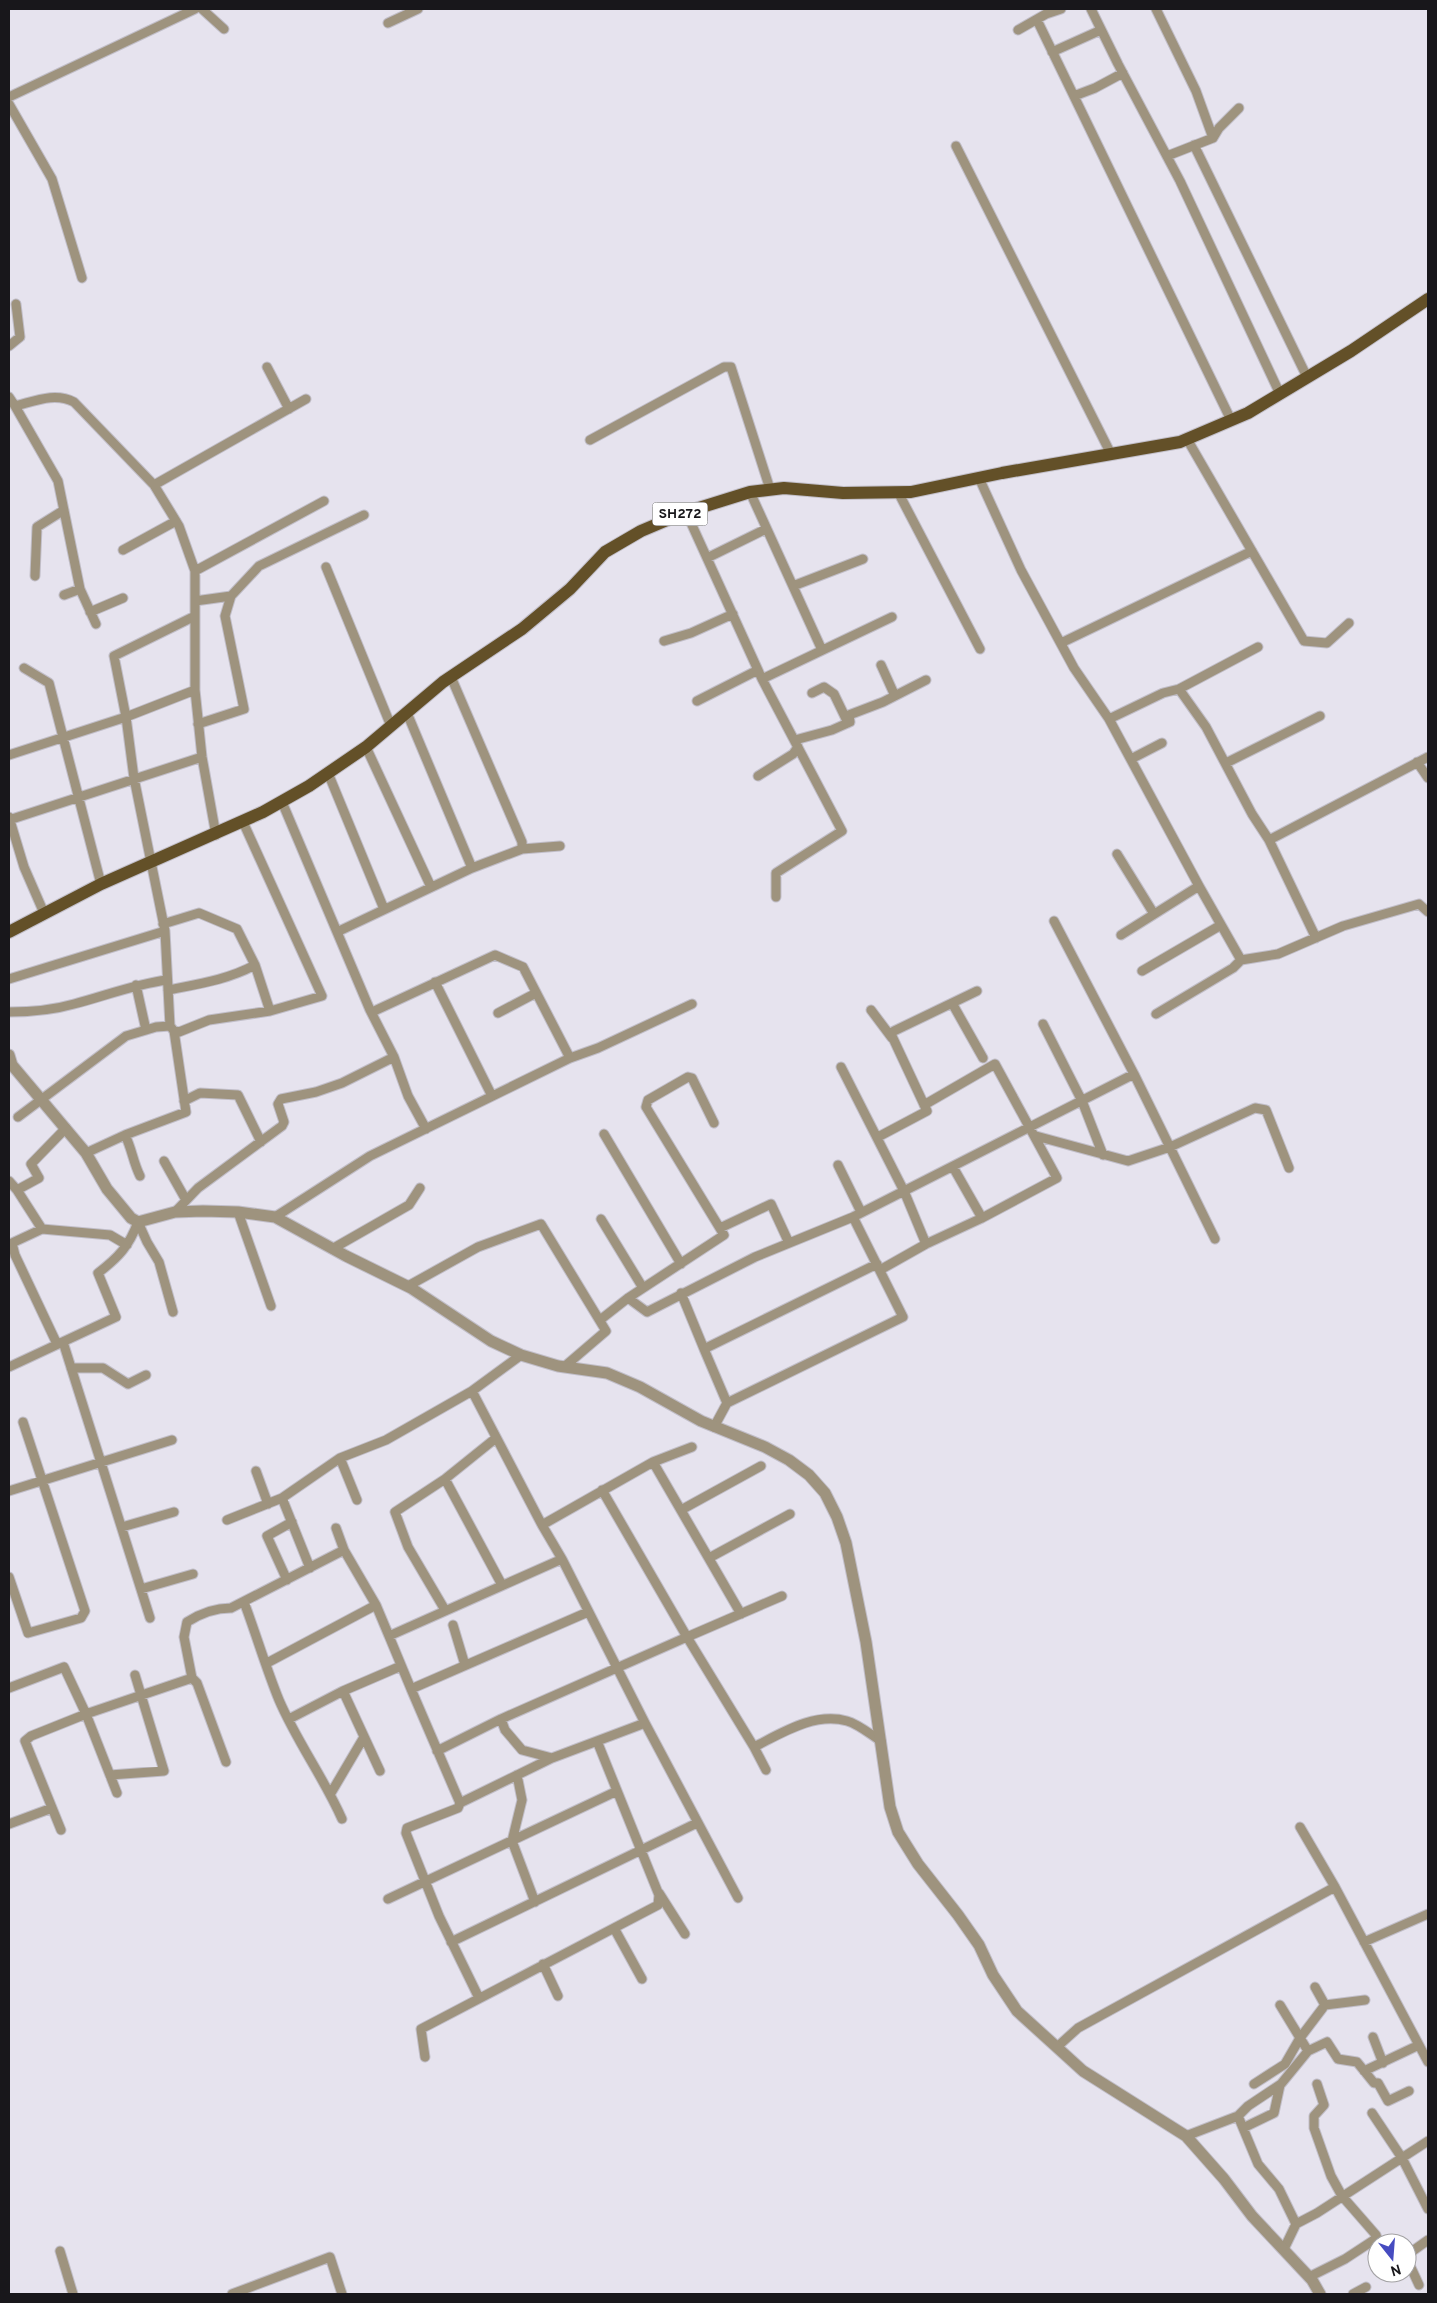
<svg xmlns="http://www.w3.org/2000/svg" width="1437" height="2303" font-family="Overpass,sans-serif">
  <rect width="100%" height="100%" fill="#e6e3ee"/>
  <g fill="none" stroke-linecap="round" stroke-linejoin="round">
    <defs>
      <path id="minor" d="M202 9 224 29
        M1091 9 1118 64 1180 181 1280 394
        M1156 9 1196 91 1213 138
        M1037 20 1231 420
        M388 23 418 9
        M1018 30 1046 14 1061 9
        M1052 52 1101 30
        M1074 96 1095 88 1123 73
        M9 97 195 9
        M9 104 52 179 82 278
        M1194 145 1307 377
        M956 146 1111 454
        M1167 156 1213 138 1219 128 1239 108
        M9 346 20 337 16 304
        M267 367 289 409
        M9 397 15 406
        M1187 439 1304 641 1327 643 1349 623
        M590 440 724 367H731L770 489
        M979 478 1021 570 1074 668 1109 719 1199 886
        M154 485 306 399
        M750 492 822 650
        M898 492 980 649
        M686 512 762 679 842 831 776 873V897
        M123 550 176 521
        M707 558 766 529
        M326 567 391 726
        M195 571 324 501
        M35 576 37 527 64 510
        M793 586 863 559
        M64 595 80 589
        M195 601 231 596
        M90 612 123 598
        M96 624 80 589 58 481 15 406C35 401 55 392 74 402L154 485 179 526 195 571V690L202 757 216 835
        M664 641 691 633 733 614
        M1061 643 1252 551
        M881 665 895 696
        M24 668 49 683 101 884
        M762 679 892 617
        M1179 689 1258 647
        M812 693 824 687 834 694 848 723
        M697 701 758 670
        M407 713 472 868
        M1109 719 1163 693 1179 689 1206 727 1252 814 1269 840 1316 938
        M198 724 244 709 225 616 231 596 259 566 364 515
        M795 740 832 730 850 722 849 715 883 702 926 680
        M366 747 431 887
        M9 755 126 717 195 690
        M1131 759 1162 743
        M1417 762 1428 778
        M1226 763 1320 716
        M328 773 384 909
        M758 776 793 754 798 747
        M282 802 370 1010 394 1057 408 1096 426 1129
        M9 817 24 867 44 913
        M9 820 202 757
        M1269 840 1428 757
        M522 849 560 846
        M1117 854 1154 914
        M1054 921 1134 1074
        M163 924 199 913 237 929 255 965 270 1011
        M337 932 472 868 522 849V842L451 677
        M1121 935 1199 886 1241 960
        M1142 971 1221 925
        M9 979 165 931
        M435 982 492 1096
        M136 985 146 1030
        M168 990C198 984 227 980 255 965
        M952 1003 983 1058
        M871 1010 892 1038
        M9 1012C30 1012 53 1010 74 1004 105 996 135 984 167 980
        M372 1012 495 955 523 967 570 1058
        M498 1013 536 993
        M1156 1014 1233 968 1241 960 1278 954 1343 926 1419 904 1428 912
        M1043 1024 1082 1101 1103 1155
        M170 1026 165 931 134 778 126 717 114 656 195 616
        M841 1067 904 1191 926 1244
        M184 1101 200 1093 238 1095 261 1142
        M18 1117 126 1036 156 1027 170 1026 174 1031 179 1032 209 1020 270 1011 322 996 243 822
        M604 1134 681 1264
        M125 1135C132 1149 133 1162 140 1176
        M1036 1136 1128 1161 1170 1147 1255 1108 1266 1110 1289 1168
        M878 1137 927 1111 891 1034 894 1031 977 991
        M86 1153 125 1135 186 1112 174 1031
        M164 1161 186 1200
        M838 1165 861 1212
        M953 1167 982 1218
        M9 1181 17 1190 42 1229 110 1235 127 1245
        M17 1190 39 1178 31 1164 66 1128
        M175 1212 198 1188 282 1126 284 1122 278 1104 281 1099 316 1092 342 1083 394 1057
        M238 1212 271 1306
        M275 1217 370 1156 570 1058 598 1048 692 1004
        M853 1217 903 1317 727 1403 704 1349 877 1264
        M601 1219 643 1288
        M138 1222 147 1242 159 1262 173 1312
        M720 1228 771 1204 789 1243
        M42 1229 12 1243 15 1255 57 1344
        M332 1249 409 1205 420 1188
        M880 1270 926 1244 982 1218 1057 1178 995 1064 924 1105
        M408 1286 478 1247 541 1224 606 1331 564 1367
        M681 1293 704 1349
        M628 1298 647 1312 755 1257 853 1217 1134 1074 1215 1239
        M600 1320 628 1298 724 1235 646 1107 648 1100 688 1077 692 1078 714 1123
        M63 1342 150 1618
        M9 1367 116 1317 98 1273C119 1257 129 1246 138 1222
        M71 1368H103L128 1384 146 1375
        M472 1391 542 1525 562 1559 645 1723 738 1898
        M714 1427 727 1403
        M340 1458 357 1500
        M653 1462 741 1614
        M256 1471 268 1504
        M445 1479 502 1585
        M602 1490 687 1637 782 1596
        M9 1491 172 1440
        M282 1498 310 1568
        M681 1510 761 1466
        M227 1520 282 1498 340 1458 386 1440 472 1391 521 1355
        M542 1525 653 1462 692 1447
        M122 1527 174 1512
        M336 1528 344 1550
        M709 1558 790 1514
        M562 1559 389 1636 411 1689 588 1612
        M9 1577 28 1633 81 1618 85 1611 23 1422
        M287 1580 267 1536 292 1522
        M141 1589 193 1574
        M244 1602C256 1634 266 1668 279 1700 297 1742 324 1778 342 1819
        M445 1610 408 1547 395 1512 445 1479 496 1438
        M453 1625 465 1665
        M267 1663 376 1605
        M9 1688 64 1667 86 1714 117 1793
        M411 1689 460 1803 458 1808 407 1828 406 1833 439 1916 479 1998
        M343 1691 380 1771
        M289 1719 343 1691 401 1666
        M501 1719 505 1730 522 1750 552 1758 645 1723
        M437 1751 501 1719 687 1637 754 1747
        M226 1762 197 1683 192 1678 184 1637 187 1622C201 1613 215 1608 231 1608L344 1550 376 1605 389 1636
        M766 1770 754 1747C782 1733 814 1712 847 1721 858 1724 870 1734 881 1741
        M110 1775 164 1771 135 1675
        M517 1775 522 1800 512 1841 535 1902
        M331 1793 364 1737
        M460 1803 552 1758
        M9 1824 52 1808
        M1300 1827 1335 1887 1428 2062
        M61 1830 25 1741 31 1736 86 1714 192 1678
        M659 1893 685 1934
        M388 1899 617 1791
        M614 1928 642 1979
        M451 1942 697 1823
        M1364 1942 1428 1914
        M543 1964 558 1996
        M1315 1987 1325 2005 1365 2000
        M1280 2005 1308 2051
        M1373 2037 1383 2063
        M1057 2047 1078 2028 1335 1887
        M425 2057 421 2029 658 1905 659 1895 597 1741
        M1364 2071 1419 2045
        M1254 2084 1285 2064 1300 2038 1325 2005
        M1372 2113 1402 2158 1428 2209
        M1238 2116 1258 2164 1279 2189 1296 2224
        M1243 2128 1274 2113 1280 2085
        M1186 2136 1238 2116 1248 2106 1281 2084 1308 2051 1327 2042 1338 2059 1357 2062 1374 2083H1378L1388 2101 1409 2091
        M1284 2249 1296 2224 1317 2213 1428 2141
        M60 2251 73 2294
        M1407 2255 1428 2240
        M1407 2259 1419 2285
        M1309 2277 1345 2259 1377 2238 1376 2235 1342 2196 1331 2176 1314 2128V2116L1324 2105 1317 2084
        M232 2294 330 2257 342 2294
        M1353 2294 1366 2287"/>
      <path id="tertiary" d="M9 1055 12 1065 86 1153 107 1189 131 1218 138 1222 175 1212 203 1211 238 1212 275 1217 346 1256 411 1288 491 1341 521 1355 558 1366 607 1373 640 1387 701 1421 765 1447 789 1460 809 1475 825 1493 837 1517 846 1543 866 1642 890 1807 898 1832 918 1864 958 1915 979 1945 993 1975 1017 2011 1083 2071 1186 2136 1224 2179 1252 2216 1312 2280 1320 2294"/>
      <path id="primary" d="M9 932 101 884 263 812 309 786 366 747 443 682 522 629 570 589 605 552 641 531 686 512 750 492 784 488 843 493 911 492 1002 473 1180 442 1248 413 1351 351 1428 299"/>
    </defs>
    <use href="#minor" stroke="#c1bec8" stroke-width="11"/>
    <use href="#tertiary" stroke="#c1bec8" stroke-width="13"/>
    <use href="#primary" stroke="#c1bec8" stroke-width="14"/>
    <use href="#minor" stroke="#9e937e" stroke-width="9"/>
    <use href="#tertiary" stroke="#9e937e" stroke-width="11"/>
    <use href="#primary" stroke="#635028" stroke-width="12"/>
  </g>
  <g text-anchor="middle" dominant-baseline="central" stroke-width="4" stroke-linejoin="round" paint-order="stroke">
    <rect fill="#fff" stroke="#5d5d5f" stroke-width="1" x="652.5" y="502.5" width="55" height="23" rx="4"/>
    <g font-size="14" font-weight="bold" fill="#18171b">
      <text x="680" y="514">SH272</text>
    </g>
  </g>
  <rect width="1437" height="2303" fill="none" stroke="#18171b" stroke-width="20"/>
  <g transform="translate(1392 2258) rotate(163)"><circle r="24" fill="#ffffff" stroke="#a3a2a4"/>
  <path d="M0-4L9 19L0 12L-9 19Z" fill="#464bc0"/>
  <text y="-8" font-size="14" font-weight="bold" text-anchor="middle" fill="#18171b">N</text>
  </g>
</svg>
